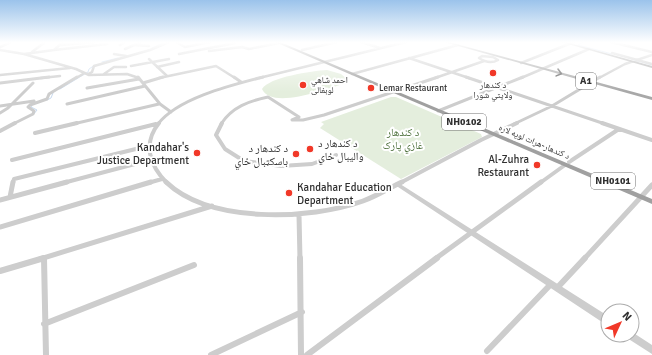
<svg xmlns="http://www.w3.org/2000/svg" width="652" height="355" font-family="Signika,'Noto Naskh Arabic',sans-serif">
  <rect width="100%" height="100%" fill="#fff"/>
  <path fill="#e4eedd" d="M327 70 341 74 347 79 343 84C327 89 271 110 262 89 269 77 312 71 327 70Z
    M391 97H396L481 134 482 137 401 179 320 128 324 124 321 122Z"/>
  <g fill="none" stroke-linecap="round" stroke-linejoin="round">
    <path stroke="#c8daef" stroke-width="1" d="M583 42 578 45 612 54
      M152 48 165 42
      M631 59 652 65
      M102 62 118 58
      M60 89 88 72 89 69 95 65
      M47 100 51 98 53 93
      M32 105 31 107 37 110 33 115"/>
    <path stroke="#cdcdcd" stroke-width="2.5" d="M176 42 185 47 210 42
      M361 42 380 48
      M611 42 652 52
      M60 45 95 42
      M120 45 125 42
      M135 45 149 46
      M0 47 11 42
      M125 49 141 42
      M0 50 24 54 76 69 89 75 127 74 139 78
      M54 50 107 44
      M302 50 337 42
      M209 51 242 47 249 49 279 43
      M32 52 45 42
      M612 53 652 64
      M24 54 54 50 63 42
      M114 54 126 56
      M179 54 235 43
      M482 56 493 57 498 60C491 64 485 62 479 58Z
      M409 58 469 78
      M149 59 167 76
      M521 63 574 42
      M131 66 169 59
      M157 67 179 62
      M88 74 92 72 94 66 150 50 169 42
      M104 74 114 67H126
      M352 74 458 45
      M0 75 70 68
      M41 78 60 76
      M76 78 83 74
      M159 78 216 66 235 78
      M259 78 406 42
      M435 78 484 61
      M521 78 589 49
      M599 78 625 64 652 55"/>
    <path stroke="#cdcdcd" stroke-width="3" d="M138 77 160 104 171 112
      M234 77 241 82
      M466 77 605 124
      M0 83 49 77
      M143 83 163 77
      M87 88 139 79
      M67 104 145 86
      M0 106 34 101
      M438 111 523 77
      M0 113 8 108 33 83
      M13 124 33 114 34 111 28 107 30 105 47 99 49 94 77 77
      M73 124 159 104
      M158 124C178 98 232 85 263 77
      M221 124C232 107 249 101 268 97L299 117 292 120H303L324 115 438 77
      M514 124 552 106 600 77"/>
    <path stroke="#cdcdcd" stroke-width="4" d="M159 123C142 144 150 166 167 183
      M222 123 216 135 225 149 244 161 281 166 312 164 336 155
      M602 123 652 140
      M0 131 15 123
      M35 133 77 123
      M12 160 156 124
      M569 162 619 129
      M13 183 14 179 148 146
      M63 183 150 160
      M148 183 162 179
      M400 183 481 140 517 123
      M540 183 565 165"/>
    <path stroke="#cdcdcd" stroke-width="5" d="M166 182C210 224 310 220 363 201 377 196 389 188 402 182
      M10 197 13 182
      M0 200 67 182
      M299 215 300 259
      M0 227 151 182
      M40 259 212 206
      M435 259 541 182
      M584 259 652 185"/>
    <path stroke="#cdcdcd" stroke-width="6" d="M44 258 46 355
      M300 258 301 355
      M0 271 44 258
      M557 288 585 258
      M44 324 194 265
      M487 351 551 284
      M211 355 302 312
      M307 355 437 258"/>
    <path fill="#cdcdcd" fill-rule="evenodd" d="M397 182 608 316V325L605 324 395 185 394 184Z
      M632 332 652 345V354L627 338 626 335H632Z"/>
    <path fill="#a8a8a8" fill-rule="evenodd" d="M444 42H449L652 97V100Z
      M561 42H566L652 66V68Z"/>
    <path fill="#a0a0a0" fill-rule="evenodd" d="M275 42H280L652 199V204Z"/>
  </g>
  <defs><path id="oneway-chevron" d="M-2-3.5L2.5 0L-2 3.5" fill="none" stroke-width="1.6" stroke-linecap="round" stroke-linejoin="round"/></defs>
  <use stroke="#606060" href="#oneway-chevron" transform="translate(559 73) rotate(15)"/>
  <linearGradient id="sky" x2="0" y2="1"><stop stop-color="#9bc3eb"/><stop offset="0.46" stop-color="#fff"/><stop offset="1" stop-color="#fff" stop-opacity="0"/></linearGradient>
  <rect width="652" height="92" fill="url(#sky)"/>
  <g fill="#f13828" stroke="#fff" stroke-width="1.5">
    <circle cx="493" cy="73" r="4"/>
    <circle cx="303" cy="85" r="4"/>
    <circle cx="371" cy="88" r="4"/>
    <circle cx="310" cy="149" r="4"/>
    <circle cx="197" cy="153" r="4"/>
    <circle cx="296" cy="154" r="4"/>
    <circle cx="537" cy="165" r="4"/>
    <circle cx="289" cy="193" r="4"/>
  </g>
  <g text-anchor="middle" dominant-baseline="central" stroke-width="4" stroke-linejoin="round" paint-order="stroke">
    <g font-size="9" fill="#303030" stroke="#fff" text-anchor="start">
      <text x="311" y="80">احمد شاهي<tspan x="311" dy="10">لوبغالی</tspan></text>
      <text x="493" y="85" text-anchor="middle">د کندهار<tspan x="493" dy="10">ولايتي شورا</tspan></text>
      <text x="379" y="88">Lemar Restaurant</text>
    </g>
    <g font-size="9" fill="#303030" stroke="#fff">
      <text transform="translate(534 142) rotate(23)">د کندهار-هرات لويه لاره</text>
    </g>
    <g fill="#fff" stroke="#6e6e6e" stroke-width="1">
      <rect x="576" y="73" width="20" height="16" rx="3"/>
      <rect x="442" y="114" width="44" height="16" rx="3"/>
      <rect x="591" y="173" width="44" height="16" rx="3"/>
    </g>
    <g font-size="10" font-weight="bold" fill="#303030">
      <text x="586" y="81">A1</text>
      <text x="464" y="122">NH0102</text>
      <text x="613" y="181">NH0101</text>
    </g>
    <g font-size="11" fill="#4b6f3a" stroke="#fff">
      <text x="403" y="132">د کندهار<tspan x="403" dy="13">غازي پارک</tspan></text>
    </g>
    <g font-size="11" fill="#303030" stroke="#fff" text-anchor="end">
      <text x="318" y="143" text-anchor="start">د کندهار د<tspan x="318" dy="13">واليبال ځاي</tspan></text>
      <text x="189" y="147">Kandahar's<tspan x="189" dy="13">Justice Department</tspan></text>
      <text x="288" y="148">د کندهار د<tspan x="288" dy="13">باسکټبال ځاي</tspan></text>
      <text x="529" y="159">Al-Zuhra<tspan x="529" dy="13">Restaurant</tspan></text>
      <text x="297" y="187" text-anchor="start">Kandahar Education<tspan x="297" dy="13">Department</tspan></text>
    </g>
  </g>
  <g transform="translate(620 323) rotate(46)"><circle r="19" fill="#ffffff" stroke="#acacac"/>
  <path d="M0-3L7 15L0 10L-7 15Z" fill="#f13828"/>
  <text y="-6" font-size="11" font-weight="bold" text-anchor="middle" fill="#303030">N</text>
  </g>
</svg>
